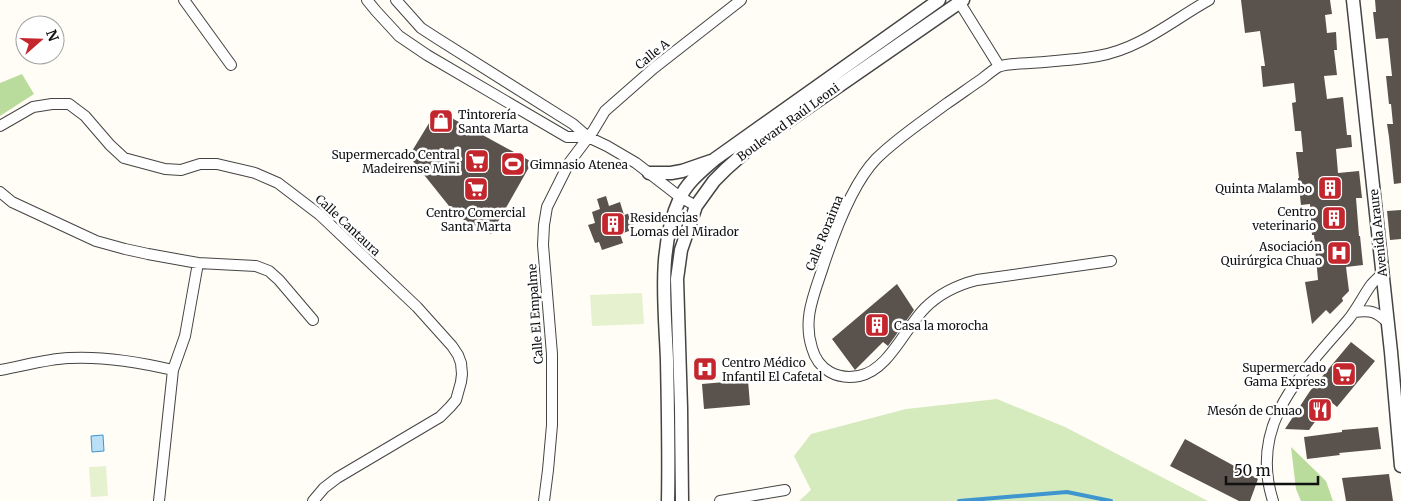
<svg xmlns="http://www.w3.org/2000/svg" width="1401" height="501" font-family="Merriweather,serif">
  <rect width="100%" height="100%" fill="#fffdf5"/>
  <path fill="#d5ebbd" d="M997 399 1065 427 1208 501H799L811 490 794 456 811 434 906 409Z"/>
  <path fill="#b9dc9c" d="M22 74 34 94 0 116V83Z
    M1291 447 1326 481 1333 501H1301L1296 489Z"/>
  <path fill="#e6f2cf" d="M642 293 644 324 592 326 590 295Z
    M106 466 108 496 91 497 89 467Z"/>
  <path fill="#b9e0f7" stroke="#3f96cf" d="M103 435 104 451 92 452 91 436Z"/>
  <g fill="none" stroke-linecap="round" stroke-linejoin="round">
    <path stroke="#3f96cf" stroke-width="4" d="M959 501 1067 492 1111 501"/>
  </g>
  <path fill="#5a524d" d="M1241 0H1330L1332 14 1325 15 1327 33 1336 32 1337 50H1334L1337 75 1324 76 1327 99 1343 97 1347 135H1351L1352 147 1336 149 1338 173 1359 171 1362 198H1356L1359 236H1360L1363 265 1346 267 1349 291 1342 298 1343 301 1330 314 1326 310 1312 324 1305 282 1318 280 1314 235H1312L1310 204 1301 205 1298 178H1299L1296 152H1303L1301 131H1295L1292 103 1296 102 1294 83 1263 87 1261 66H1265L1260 31 1245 33Z
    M1375 0H1401V183L1394 184 1389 137 1387 124H1393L1391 104H1389L1386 76H1392L1388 38 1376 39 1373 12H1376Z
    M437 110 532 162 491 234 457 216 409 156Z
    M606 196 609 206 620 202 624 215 630 213 635 229 620 234 623 243 602 250 599 242 595 243 588 225 595 223 592 212 600 209 597 199Z
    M1401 210V239L1390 240 1387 211Z
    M897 284 914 310 888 346 883 342 855 370 832 339Z
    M1351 342 1375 361 1337 407 1330 401 1309 430 1285 429 1310 391Z
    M748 380 750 405 704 409 702 384Z
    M1378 427 1381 449 1339 453 1340 455 1307 459 1304 437 1342 432V430Z
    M1185 439 1258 479 1250 501H1239L1170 466Z
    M1389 474 1393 501H1346L1342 478Z"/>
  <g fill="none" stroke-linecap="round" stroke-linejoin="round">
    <defs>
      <path id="minor" d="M184 0 231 65
        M367 0 376 11 399 36 427 55 567 137H588
        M396 0 421 28 438 39 573 124 588 137 607 146 636 163 680 197 696 206
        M958 0 999 66
        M0 126 33 107 52 104H69L85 116 110 145 124 158 165 169 181 170 200 164H217L255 173 278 183 320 215 417 307 452 346 458 355 461 363 462 374 461 382 456 400 450 407 440 417 337 478 324 488 313 501
        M0 192 12 202 96 241 125 249 148 254 198 263 256 266 269 271 279 280 313 320
        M1111 261 977 280C957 285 940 293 925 308 905 328 889 370 859 376 837 380 818 370 812 348 803 320 813 297 822 270 833 236 851 185 876 159 897 138 922 122 946 104 958 96 970 87 982 79 987 75 993 70 998 67 1007 63 1020 64 1030 63 1053 61 1076 60 1098 56 1140 49 1173 20 1209 0
        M1354 312C1371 310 1376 311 1388 323
        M0 370C23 366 46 359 69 358 105 356 139 362 173 370L159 501
        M173 370 185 336 198 263
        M544 501 548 470 552 425V354L543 245 544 225 547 207 569 163 593 131 605 111 654 68 741 0
        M720 501 785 490
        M1273 501C1248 423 1302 374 1348 320 1357 309 1363 296 1371 285 1374 281 1379 277 1382 274"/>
      <path id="tertiary" d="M1353 0 1391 352 1401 466
        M649 173H671L682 171 711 161
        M668 501C669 454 668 407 667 360 665 307 657 248 680 198 687 182 703 170 715 159L939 0
        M682 501 681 408 677 279 681 250 696 206 714 181 726 169 752 146 963 0"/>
    </defs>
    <use href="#minor" stroke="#444" stroke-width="12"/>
    <use href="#tertiary" stroke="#444" stroke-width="15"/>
    <use href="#minor" stroke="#fff" stroke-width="10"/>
    <use href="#tertiary" stroke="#fff" stroke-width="12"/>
  </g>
  <defs>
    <symbol id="shop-square" viewBox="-11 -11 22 22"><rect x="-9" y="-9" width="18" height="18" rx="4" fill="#c4262e" stroke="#fff"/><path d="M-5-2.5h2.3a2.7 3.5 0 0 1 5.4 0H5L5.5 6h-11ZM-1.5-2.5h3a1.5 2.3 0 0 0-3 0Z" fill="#fff"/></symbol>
    <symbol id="supermarket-square" viewBox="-11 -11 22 22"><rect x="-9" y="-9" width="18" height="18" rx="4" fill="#c4262e" stroke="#fff"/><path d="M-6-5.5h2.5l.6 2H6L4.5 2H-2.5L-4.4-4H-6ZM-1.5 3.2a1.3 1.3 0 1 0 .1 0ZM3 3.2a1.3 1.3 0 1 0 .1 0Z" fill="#fff"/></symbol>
    <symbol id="stadium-square" viewBox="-11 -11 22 22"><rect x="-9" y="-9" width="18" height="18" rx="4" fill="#c4262e" stroke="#fff"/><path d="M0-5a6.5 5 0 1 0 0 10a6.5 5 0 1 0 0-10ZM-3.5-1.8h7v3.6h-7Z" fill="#fff"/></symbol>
    <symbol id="building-square" viewBox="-11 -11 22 22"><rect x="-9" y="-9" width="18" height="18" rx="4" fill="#c4262e" stroke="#fff"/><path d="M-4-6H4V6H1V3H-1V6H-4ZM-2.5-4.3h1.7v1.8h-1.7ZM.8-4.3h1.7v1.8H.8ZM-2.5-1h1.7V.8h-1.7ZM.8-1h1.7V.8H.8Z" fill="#fff"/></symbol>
    <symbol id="hospital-square" viewBox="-11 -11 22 22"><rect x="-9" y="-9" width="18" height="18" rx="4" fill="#c4262e" stroke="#fff"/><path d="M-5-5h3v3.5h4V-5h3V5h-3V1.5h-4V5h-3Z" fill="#fff"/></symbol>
    <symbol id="restaurant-square" viewBox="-11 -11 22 22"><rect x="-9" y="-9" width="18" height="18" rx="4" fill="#c4262e" stroke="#fff"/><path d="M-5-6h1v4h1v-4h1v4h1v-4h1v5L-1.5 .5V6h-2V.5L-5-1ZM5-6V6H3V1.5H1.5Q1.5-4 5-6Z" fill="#fff"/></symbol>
  </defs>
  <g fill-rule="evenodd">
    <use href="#shop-square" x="427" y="107" width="28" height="28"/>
    <use href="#supermarket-square" x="463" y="147" width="28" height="28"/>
    <use href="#stadium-square" x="499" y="150" width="28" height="28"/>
    <use href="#building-square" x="1316" y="174" width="28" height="28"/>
    <use href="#supermarket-square" x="462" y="175" width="28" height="28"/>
    <use href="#building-square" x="1320" y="204" width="28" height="28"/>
    <use href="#building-square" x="599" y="210" width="28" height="28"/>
    <use href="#hospital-square" x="1325" y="239" width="28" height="28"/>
    <use href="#building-square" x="863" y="311" width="28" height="28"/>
    <use href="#hospital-square" x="691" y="355" width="28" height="28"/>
    <use href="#supermarket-square" x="1330" y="360" width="28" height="28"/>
    <use href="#restaurant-square" x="1306" y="396" width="28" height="28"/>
  </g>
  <g text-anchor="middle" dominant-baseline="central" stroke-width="5" stroke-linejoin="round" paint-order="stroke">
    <g font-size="12" fill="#111" stroke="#fff">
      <text transform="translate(652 54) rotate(-39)">Calle A</text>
      <text transform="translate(788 122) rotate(-36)">Boulevard Raúl Leoni</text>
      <text transform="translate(348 225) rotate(43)">Calle Cantaura</text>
      <text transform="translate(824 233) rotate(-68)">Calle Roraima</text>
      <text transform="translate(1378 233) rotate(-96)">Avenida Araure</text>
      <text transform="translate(535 314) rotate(-94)">Calle El Empalme</text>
    </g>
    <g font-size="12" fill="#111" stroke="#fff" text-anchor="end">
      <text x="458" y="114" text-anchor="start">Tintorería<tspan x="458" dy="14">Santa Marta</tspan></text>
      <text x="460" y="154">Supermercado Central<tspan x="460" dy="14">Madeirense Mini</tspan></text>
      <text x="530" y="164" text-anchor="start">Gimnasio Atenea</text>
      <text x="1312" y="188">Quinta Malambo</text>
      <text x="1316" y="211">Centro<tspan x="1316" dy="14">veterinario</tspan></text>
      <text x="476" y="212" text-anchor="middle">Centro Comercial<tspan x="476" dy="14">Santa Marta</tspan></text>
      <text x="630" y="217" text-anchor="start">Residencias<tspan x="630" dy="14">Lomas del Mirador</tspan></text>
      <text x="1322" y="246">Asociación<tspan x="1322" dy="14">Quirúrgica Chuao</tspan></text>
      <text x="894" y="325" text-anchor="start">Casa la morocha</text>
      <text x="722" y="362" text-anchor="start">Centro Médico<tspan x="722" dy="14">Infantil El Cafetal</tspan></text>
      <text x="1326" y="367">Supermercado<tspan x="1326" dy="14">Gama Express</tspan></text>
      <text x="1302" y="410">Mesón de Chuao</text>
    </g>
  </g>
  <g transform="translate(40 40) rotate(70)"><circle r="24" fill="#ffffff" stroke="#a0a0a0"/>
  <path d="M0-4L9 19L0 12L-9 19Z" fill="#c4262e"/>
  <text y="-8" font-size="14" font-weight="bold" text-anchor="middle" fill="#111111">N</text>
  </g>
  <path d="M1226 476v8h92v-8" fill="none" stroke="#111111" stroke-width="2.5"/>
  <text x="1234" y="476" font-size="15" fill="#111111" stroke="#ffffff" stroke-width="4" paint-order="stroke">50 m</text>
</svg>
